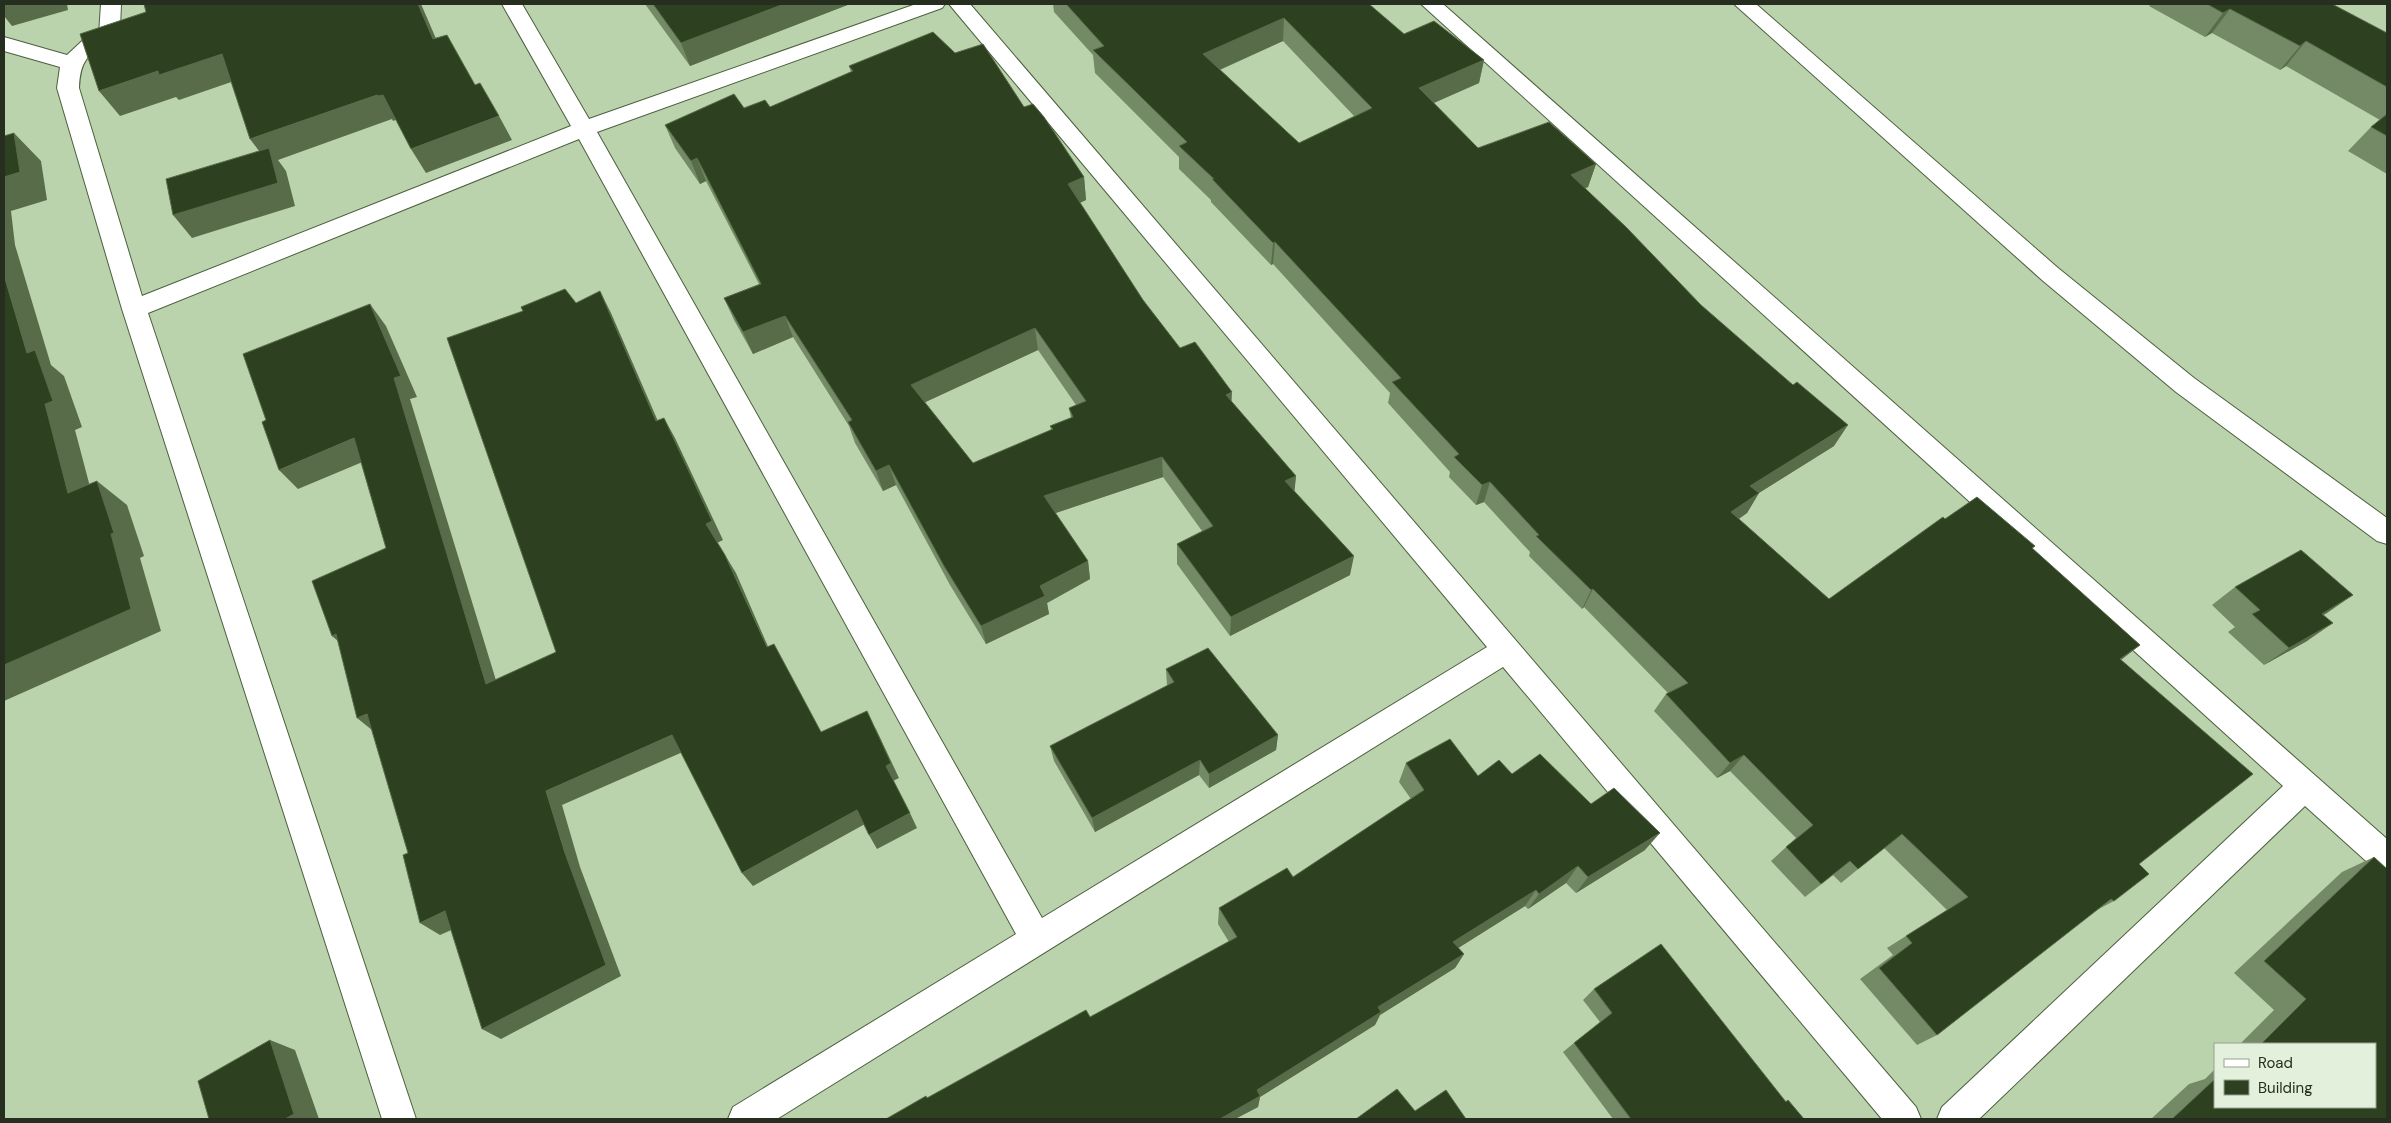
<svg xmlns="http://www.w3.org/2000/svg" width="2391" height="1123" font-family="'DM Sans',sans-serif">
  <rect width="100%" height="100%" fill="#bbd3ad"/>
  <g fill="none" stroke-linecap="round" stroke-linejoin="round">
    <defs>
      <path id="street" d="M101 4H121L120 28 126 29 129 34C125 40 119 41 112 44 87 52 80 62 79 88L142 296 571 126 502 4H522L589 119 916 4H945L942 8 597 132 1042 918 1487 647 949 4H970L1916 1107 1921 1119H1882L1503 667 777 1119H728L733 1107 1016 934 579 139 148 313 416 1119H382L122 309 57 88 60 67 4 51V37L67 55 82 41 99 34Z
        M1421 4H1443L2387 839V874L2376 870 2305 806 1979 1119H1937L1942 1107 2283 786Z
        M1734 4H1756L2058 268 2194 378 2387 518V544L2377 541 2176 392 2042 280Z"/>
    </defs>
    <use href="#street" stroke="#4b603e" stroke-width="2"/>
    <use href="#street" fill="#fff" fill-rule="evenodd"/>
  </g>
  <path fill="#748a66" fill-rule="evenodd" d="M645 4H850L690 66Z
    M1053 4H1369L1404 34 1484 60 1479 83 1434 103 1478 148 1596 164 1588 187 1585 188 1834 446 1759 493 1747 513 1739 519 1829 599 1945 519 2035 546 2032 549 2140 645 2121 660 2139 864 2114 901 2093 912 1937 1035 1917 1045 1860 979 1893 955 1887 948 1947 910 1884 848 1841 883 1833 875 1805 897 1771 861 1796 838 1730 771 1717 778 1654 711 1666 694 1668 693 1584 607 1582 609 1529 556 1530 552 1484 502 1476 505 1449 477 1450 472 1388 403 1390 393 1273 264 1271 265 1211 202V200L1179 169V157L1095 73 1093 55 1054 12ZM1283 41 1354 116 1299 143 1220 70Z
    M2151 4H2332L2387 33V174L2348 151 2371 127 2380 120 2286 66 2280 70 2212 33 2205 37 2149 6Z
    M955 53 1024 107 1084 177 1086 200 1080 203 1143 300 1180 348 1231 402 1296 476 1294 491 1350 575 1230 636 1177 564V544L1202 531 1163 477 1055 513 1088 561 1090 579 1047 603 1049 614 986 644 950 585 896 485 883 491 855 443 849 426 793 337 753 354 734 320 724 298 759 284 706 181 700 184 675 148 665 125 744 108 770 107 851 72 849 66ZM1038 350 1076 405 1069 408 1071 418 1050 426 1051 430 973 463 925 402Z
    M2235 587 2324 615 2307 641 2264 665 2228 632 2235 627 2212 605Z
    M1166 669 1278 735 1276 750 1209 788 1199 775 1095 832 1054 761 1050 746 1167 686Z
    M1406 763 1478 776 1512 774 1591 804 1645 850 1576 893 1566 883 1528 909 1525 906 1458 948 1464 954 1455 968 1380 1015 1375 1025 1260 1097 1258 1107 1235 1119H886L1090 1017 1229 942 1218 924 1219 908 1293 877 1411 799 1399 782Z
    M2374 857 2387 1119H2151L2189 1084 2205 1079 2215 1069V1107L2375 1044H2240L2274 1010 2234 973 2342 872Z
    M1594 989 1785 1101 1788 1100 1804 1119H1613L1563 1052 1574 1043 1600 1022 1583 1000Z"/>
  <path fill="#586c4a" d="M4 4H67L68 10 12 26 4 16Z
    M418 4H421L447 64 433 39Z
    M784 4H850L690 66 681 43Z
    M2230 9 2212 33 2205 37 2223 13Z
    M1284 18 1283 41 1203 77V54Z
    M2306 41 2286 66 2280 70 2300 46Z
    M222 54 240 79 179 100 176 97 120 116 99 91 158 71Z
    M1484 60 1479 83 1415 111 1419 88Z
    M377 95H383L398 119 393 121 392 119 278 160 286 171 295 206 192 238 173 215 268 163 250 139Z
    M499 116 512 140 426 173 411 149Z
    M14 133 41 161 47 200 11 211 15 245 51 365 64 376 82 427 75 430 98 517 68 493 4 275V177Z
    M697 158 706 181 700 184 691 161Z
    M1596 164 1588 187 1564 198 1571 175Z
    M1084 177 1086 200 1070 207 1068 184Z
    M1275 242 1273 264 1271 265 1273 243Z
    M600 291 611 313 667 442 656 421Z
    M370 304 386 326 417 397 410 399 502 700 486 684Z
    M785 316 793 337 753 354 743 332Z
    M1035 328 1038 350 917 406 911 385Z
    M1232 392 1231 413 1226 395Z
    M664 418 675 438 723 540 717 543 706 524Z
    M1848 425 1834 446 1738 506 1750 486Z
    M354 438 372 458 298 489 279 470Z
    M1162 457 1163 477 1047 516 1044 496Z
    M889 465 896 485 883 491 876 471Z
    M1296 476 1294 496 1285 481Z
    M97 481 127 505 144 556 140 558 161 631 4 701V665L111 534Z
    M1490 482 1484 502 1476 505 1482 485Z
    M1759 493 1747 513 1719 532 1731 512Z
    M725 555 736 573 776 665 767 647Z
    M1354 556 1350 575 1230 636 1231 617Z
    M1088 561 1090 579 1047 603 1049 614 986 644 981 626 1040 586Z
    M1593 589 1584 607 1582 609 1591 590Z
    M2353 595 2327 613 2297 631 2322 614Z
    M2333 623 2307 641 2264 665 2289 648Z
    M336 634 352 653 332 636Z
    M2140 645 2118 662 2120 659Z
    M367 714 377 734 357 718Z
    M875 727 899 778 893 781 886 766Z
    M672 735 685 751 562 805 580 867 621 976 501 1039 482 1029 565 853 546 791Z
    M1278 735 1276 750 1209 788V774Z
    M1744 755 1730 771 1717 778 1730 763Z
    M1200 760 1199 775 1095 832 1092 818Z
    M857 810 865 824 753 886 742 873Z
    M910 813 917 828 877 849 869 835Z
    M1660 833 1645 850 1576 893 1588 877Z
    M1578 866 1566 883 1528 909 1539 894Z
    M1536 890 1525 906 1444 957 1453 942Z
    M445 911 465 924 440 935 420 923Z
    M1464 954 1455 968 1380 1015 1375 1025 1260 1097 1258 1107 1235 1119H1220L1257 1090 1378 1007Z
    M270 1040 295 1050 319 1119H285Z"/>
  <path fill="#2d4020" stroke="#586c4a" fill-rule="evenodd" d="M144 4H418L433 39 447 35 475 85 480 83 499 116 411 149 383 95 378 96 377 95 250 139 222 54 159 75 158 71 99 91 80 34 146 12Z
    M653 4H784L681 43Z
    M1066 4H1369L1404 34 1434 21 1484 60 1419 88 1478 148 1549 122 1596 164 1571 175 1626 227 1701 305 1793 385 1797 382 1848 425 1750 486 1759 493 1731 512 1829 599 1943 517 1945 519 1977 497 2035 546 2032 548 2140 645 2120 659 2253 774 2139 864 2149 874 2114 901 2111 899 1937 1035 1879 968 1912 943 1906 936 1968 897 1902 834 1858 869 1850 861 1821 884 1786 847 1813 825 1744 755 1730 763 1666 694 1688 683 1593 589 1591 590 1536 536 1539 535 1490 482 1482 485 1454 457 1459 454 1392 382 1401 378 1275 242 1273 243 1212 179H1214L1179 146 1187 142 1093 50 1104 46ZM1284 18 1372 108 1299 143 1203 54Z
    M2207 4H2332L2387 33V87L2306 41 2300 46 2230 9 2223 13Z
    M933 32 955 53 983 44 1024 107 1033 104 1044 117 1084 177 1068 184 1143 300 1180 348 1195 342 1232 392 1226 395 1296 476 1285 481 1354 556 1231 617 1177 544 1213 526 1162 457 1044 496 1088 561 1040 586 1045 596 981 626 944 566 889 465 876 471 848 422 852 420 785 316 743 332 724 298 761 284 697 158 691 161 665 125 734 94 744 108 765 100 770 107 853 71 849 66ZM1035 328 1086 401 1069 408 1073 417 1050 426 1053 429 973 463 911 385Z
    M2387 114V136L2371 127Z
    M14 133 20 172 4 177V136Z
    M269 148 278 183 173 215 166 179Z
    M4 275 27 353 35 350 53 401 45 404 68 493 97 481 114 533 111 534 131 609 4 665Z
    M565 289 576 303 600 291 656 421 664 418 712 521 706 524 725 555 767 647 774 644 821 732 867 711 891 763 886 766 910 813 869 835 857 810 742 873 672 735 546 791 565 853 606 965 482 1029 445 911 420 923 403 855 408 853 367 714 357 718 336 634 332 636 312 581 386 548 354 438 279 470 262 422 266 420 243 354 370 304 401 376 394 378 486 684 556 652 447 338 523 311 521 307Z
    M2301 550 2353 595 2322 614 2333 623 2289 648 2252 614 2260 610 2235 587Z
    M1208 648 1278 735 1209 774 1200 760 1092 818 1050 746 1174 682 1166 669Z
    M1450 739 1478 776 1499 760 1512 774 1540 754 1591 804 1614 788 1660 833 1588 877 1578 866 1539 894 1536 890 1453 942 1464 954 1378 1007 1381 1012 1257 1090 1260 1096 1220 1119H886L926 1096 927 1098 1086 1010 1090 1017 1237 937 1219 908 1287 868 1293 877 1424 790 1406 763Z
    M2374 857 2387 869V1119H2172L2215 1079V1107H2375V1044H2261L2306 999 2264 961Z
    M1661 944 1786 1102 1788 1100 1804 1119H1631L1574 1043 1612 1013 1594 989Z
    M270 1040 294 1114 285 1119H209L198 1081Z
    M1397 1089 1415 1111 1446 1090 1466 1119H1356Z"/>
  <rect width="2391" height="1123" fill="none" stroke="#252e1f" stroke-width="10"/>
  <rect x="2214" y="1043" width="162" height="65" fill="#e3f0dc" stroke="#97a290"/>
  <rect x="2224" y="1059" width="25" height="8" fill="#ffffff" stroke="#97a290"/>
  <text x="2258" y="1068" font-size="15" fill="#252e1f">Road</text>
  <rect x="2224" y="1080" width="25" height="15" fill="#2d4020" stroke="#97a290"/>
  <text x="2258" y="1093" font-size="15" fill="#252e1f">Building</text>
</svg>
